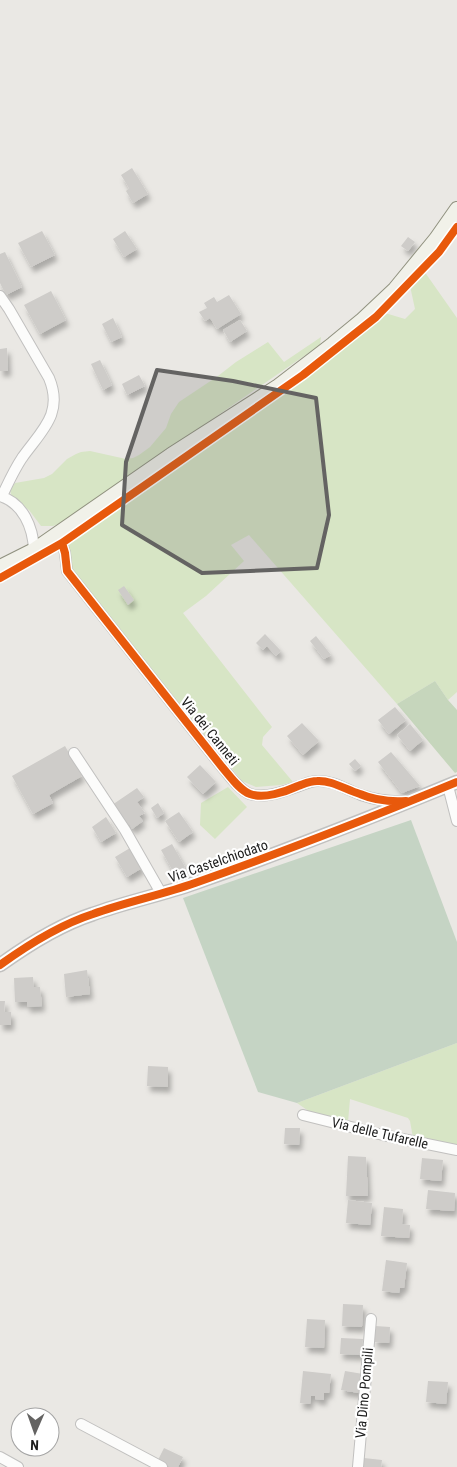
<svg xmlns="http://www.w3.org/2000/svg" width="457" height="1467" font-family="'Roboto Condensed',sans-serif">
  <defs>
    <filter id="shadow"><feDropShadow dx="3" dy="5.5" stdDeviation="2.5" flood-color="#0004"/></filter>
  </defs>
  <rect width="100%" height="100%" fill="#eae8e4"/>
  <path fill="#d7e5c5" d="M424 271 457 318V692L448 700 435 681 397 704 249 535 231 545 244 561 206 596 183 613 272 727 263 737 262 745 293 782 281 785 256 787 242 781 69 567 67 542 162 476 298 383 350 344 385 313 405 319 415 309 410 286Z
    M321 337 320 345 63 522 53 526H41L29 510 12 498 10 490 15 483 44 478 52 474 67 459 76 454 81 452 90 451 126 459 133 458 139 455 150 447 166 428 171 414 179 402 218 376 236 362 268 342 284 362Z
    M228 787 247 807 215 839 200 825 201 803Z
    M457 1043V1147L413 1138 410 1121 408 1118 350 1099 348 1122 310 1112 297 1103Z"/>
  <path fill="#c6d6bc" d="M435 681 448 700 457 710V772L455 773 397 704Z"/>
  <path fill="#c5d4c4" d="M411 820 457 942V1043L297 1103 258 1092 183 898Z"/>
  <path fill="#ceccc9" filter="url(#shadow)" d="M132 168 148 194 133 203 126 191 129 188 121 175Z
    M42 231 55 255 31 267 18 243Z
    M125 231 137 249 124 257 113 239Z
    M408 237 415 242 408 251 401 246Z
    M5 252 22 287 6 295 0 283V254Z
    M51 291 66 320 40 334 24 305Z
    M229 295 241 314 217 329 210 318 205 321 199 312 207 308 204 303 214 297 217 302Z
    M113 318 122 337 111 342 102 324Z
    M240 320 247 331 230 342 223 330Z
    M7 348 8 371H0V349Z
    M100 360 112 385 103 390 91 364Z
    M139 375 145 386 127 395 122 384Z
    M124 586 134 600 128 605 118 590Z
    M265 634 281 651 276 656 267 646 263 650 256 643Z
    M316 636 331 655 324 659 310 641Z
    M395 707 406 720 389 734 378 720Z
    M302 723 319 741 303 755 287 736Z
    M410 724 423 740 410 751 397 735Z
    M65 746 82 776 49 795 53 803 33 814 12 776Z
    M391 752 420 786 402 793 378 762Z
    M355 759 361 766 355 771 349 764Z
    M200 765 216 782 203 794 187 777Z
    M137 788 144 797 137 802 145 813 139 816 143 821 132 829 129 824 126 826 112 805Z
    M158 803 164 813 157 818 151 808Z
    M179 812 193 832 179 842 165 821Z
    M106 817 116 833 101 842 92 827Z
    M172 844 185 867 174 873 161 850Z
    M130 848 142 868 127 877 115 857Z
    M87 970 90 994 66 997 64 974Z
    M33 977 34 987H40L42 1006 27 1007V1002H15L14 978Z
    M0 1001H5L4 1012H11V1025H0Z
    M148 1066 168 1067V1087L147 1086Z
    M285 1128H300L299 1145 284 1144Z
    M348 1156 366 1157 368 1196H346Z
    M422 1158 443 1160 441 1181 420 1179Z
    M428 1190 455 1193 454 1211 426 1209Z
    M348 1200 372 1203 370 1225 346 1223Z
    M384 1207 403 1209 402 1224 410 1225 409 1238 381 1236Z
    M386 1260 407 1263 404 1288H400L399 1293 382 1291Z
    M343 1304 363 1305 362 1327 342 1326Z
    M307 1319 325 1320 324 1348 305 1347Z
    M375 1326 390 1327 389 1343 374 1342Z
    M341 1338 363 1339 362 1355 340 1354Z
    M303 1371 331 1374 329 1393H324V1400L315 1399V1396H311L310 1404 300 1403Z
    M345 1371 363 1374 359 1393 341 1390Z
    M428 1381 448 1382 446 1404 426 1402Z
    M164 1448 183 1457 178 1467H170L158 1460Z
    M364 1458 382 1460 381 1467H364Z"/>
  <g fill="none" stroke-linecap="round" stroke-linejoin="round">
    <defs>
      <path id="minor" d="M0 296 9 309 49 378C64 414 41 431 22 458 14 470 8 483 2 496
        M0 496C23 503 33 527 34 550
        M62 543 65 553 67 571 222 767C230 776 239 790 250 794 265 799 285 791 299 786 305 784 311 781 317 781 333 780 347 790 361 795 376 800 392 802 407 801
        M74 753 125 830 161 893
        M448 786 457 821
        M303 1115 383 1135 457 1150
        M81 1424 162 1467
        M0 1457 18 1467
        M358 1467 371 1319"/>
      <path id="tertiary" d="M0 965C29 944 59 925 93 914 126 902 161 895 195 883 283 852 370 818 457 782"/>
      <path id="secondary" d="M0 567 34 550 171 455 277 387 333 344 361 321 395 289 436 239 457 209"/>
    </defs>
    <use href="#minor" stroke="#c1c0bf" stroke-width="12"/>
    <use href="#tertiary" stroke="#c1c0bf" stroke-width="15"/>
    <use href="#secondary" stroke="#90917f" stroke-width="16"/>
    <use href="#minor" stroke="#fcfcfb" stroke-width="10"/>
    <use href="#tertiary" stroke="#fcfcfb" stroke-width="12"/>
    <use href="#secondary" stroke="#f1f1e9" stroke-width="14"/>
    <defs>
      <path id="cycleway" d="M62 543 65 553 67 571 222 767C230 776 239 790 250 794 264 799 285 792 298 786 304 784 310 781 317 781 332 780 346 790 360 794 374 800 390 802 406 801
        M0 578 62 543 303 375 376 317 439 252 457 227
        M0 965C29 944 59 925 93 914 126 902 161 895 195 883 283 852 370 818 457 782"/>
    </defs>
    <use href="#cycleway" stroke="#fff" stroke-width="11"/>
    <use href="#cycleway" stroke="#e8590c" stroke-width="8"/>
  </g>
  <path fill="#646362" fill-opacity="0.2" stroke="#646362" stroke-width="4" stroke-linejoin="round" d="M157 370 233 381 316 398 329 515 317 568 202 573 122 525 126 462Z"/>
  <g text-anchor="middle" dominant-baseline="central" stroke-width="4.5" stroke-linejoin="round" paint-order="stroke">
    <g font-size="14" fill="#1c1c1c" stroke="#fff">
      <text transform="translate(210 731) rotate(51)">Via dei Canneti</text>
      <text transform="translate(218 861) rotate(-19)">Via Castelchiodato</text>
      <text transform="translate(380 1133) rotate(13)">Via delle Tufarelle</text>
      <text transform="translate(364 1393) rotate(-85)">Via Dino Pompili</text>
    </g>
  </g>
  <g transform="translate(35 1432) rotate(182)"><circle r="24" fill="#ffffff" stroke="#a4a4a4"/>
  <path d="M0-4L9 19L0 12L-9 19Z" fill="#646362"/>
  <text y="-8" font-size="14" font-weight="bold" text-anchor="middle" fill="#1c1c1c">N</text>
  </g>
</svg>
